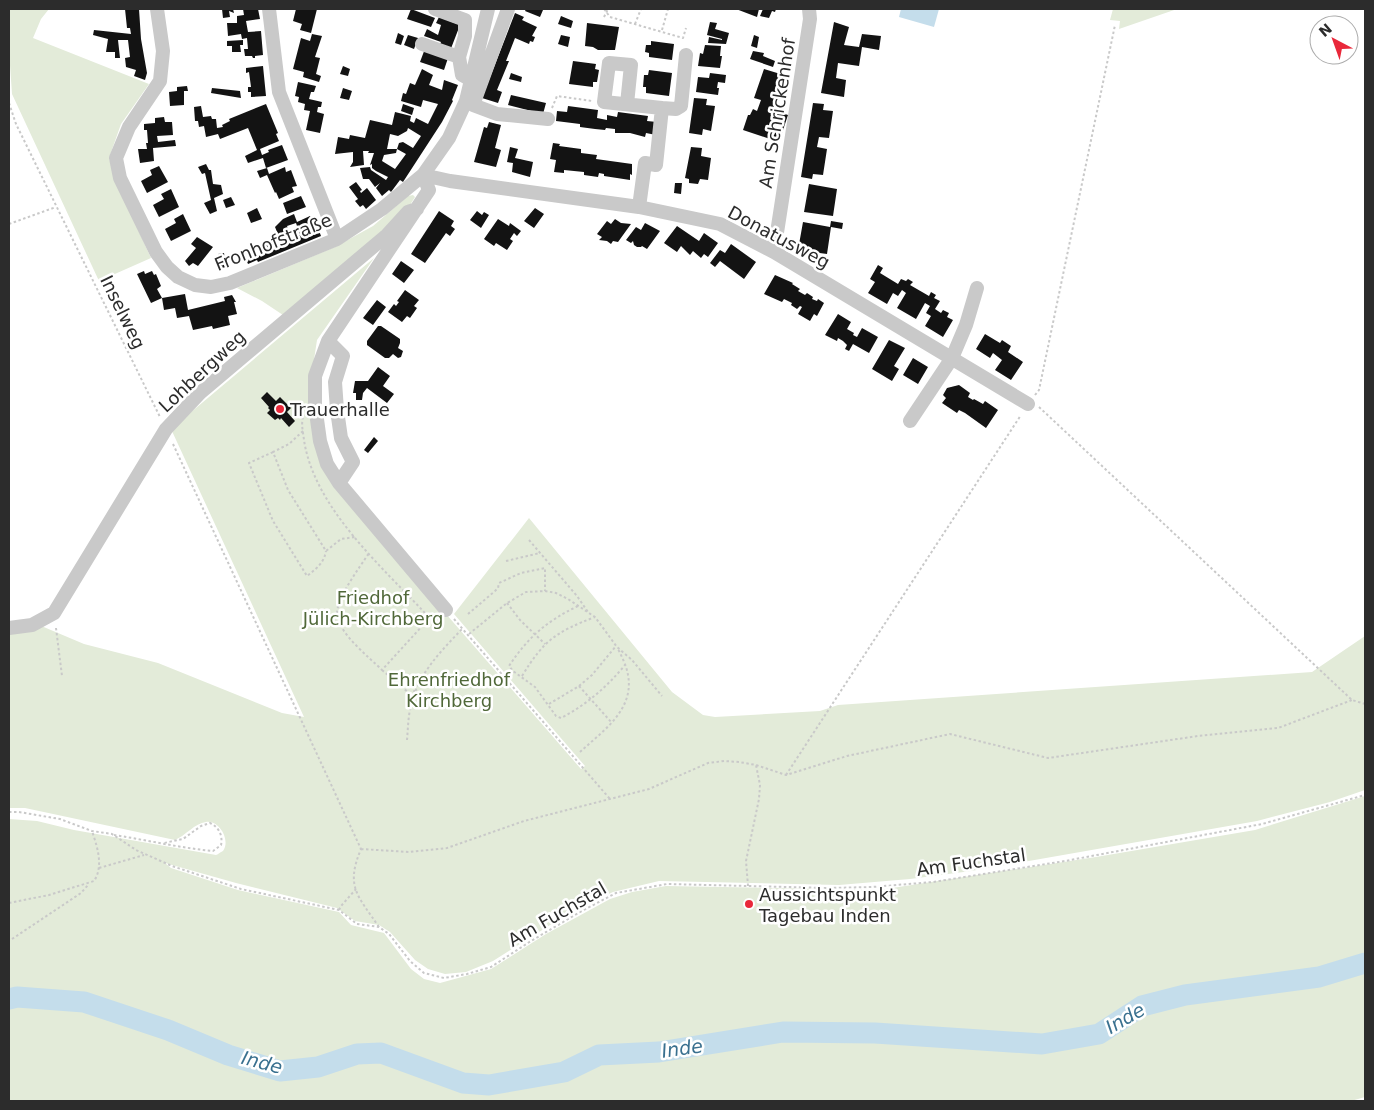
<svg xmlns="http://www.w3.org/2000/svg" width="1374" height="1110" font-family="'DejaVu Sans',sans-serif">
  <rect width="100%" height="100%" fill="#fff"/>
  <path fill="#e3ebd9" d="M9 9H49L41 19 33 38 149 84 121 124 109 158 116 182 151 258 99 281 12 94 9 51Z
    M1113 9H1177L1119 29 1120 21 1110 20Z
    M413 195 415 197 410 205 382 232 283 315 262 301 237 288 335 247 373 226 408 196Z
    M374 258 317 340 309 392 333 484 581 769 585 766 454 614 529 518 672 692 703 715 715 717 820 711 838 705 1312 672 1365 636V790L1330 802 1257 821 971 871 910 879 839 885 659 881 613 892 574 910 493 961 466 972 445 974 428 969 415 960 390 932 379 925 355 921 337 908 236 883 165 863 171 868 238 890 339 912 351 925 384 933 411 969 424 979 440 983 491 969 546 934 610 899 632 892 666 886 879 890 1096 857 1255 830 1365 796V1097L1351 1101H9V819L37 821 74 830 216 855C217 855 222 851 223 851 231 840 219 820 206 822 195 823 185 836 175 840L25 808H9V633L39 625 84 644 158 663 282 713 304 717 171 429Z"/>
  <path fill="#c4ddeb" d="M901 9H939L934 27 899 17Z"/>
  <g fill="none" stroke-linecap="round" stroke-linejoin="round">
    <path stroke="#c4ddeb" stroke-width="21" d="M9 999 17 997 84 1002 168 1030 228 1055 280 1071 318 1067 357 1054 381 1053 463 1083 489 1085 564 1072 599 1055 659 1052 783 1032 875 1033 1042 1044 1099 1034 1142 1006 1185 995 1319 977 1365 963"/>
  </g>
  <path fill="#131313" fill-rule="evenodd" d="M125 9H139L141 39 147 73 145 80 134 76 136 70 126 67 125 58 130 57 128 40H118L120 58H115V52H106L108 39 93 35 94 30 131 34 130 28H127Z
    M222 9H233L234 13 229 11 230 17 223 18Z
    M243 9H258L260 19 246 21 248 32 261 31 263 55 255 56V58H253L252 56H245L244 49H248L247 38 242 39 241 34 228 36 227 23H237V16L244 15Z
    M296 9H317L311 33 300 30 302 24 293 21Z
    M411 9 435 18 431 27 407 19Z
    M526 9H539L543 10 540 17 525 11Z
    M736 9H759L757 17Z
    M763 9H776L775 12 772 11 769 18 760 16Z
    M515 13 524 17 522 20 537 27 532 36 535 37 533 42 530 41 529 44 515 38 506 61H509L497 90 502 92 498 103 482 98Z
    M561 16 573 21 571 28 558 24Z
    M439 17 460 25 450 51 439 47 441 42 424 36 427 29 438 35 441 25 436 23Z
    M710 22 717 23 715 29 729 33 726 44 708 43 709 37 722 40V39L707 35Z
    M834 22 849 27 844 45 859 47 862 34 881 36 879 50 862 47 859 66 838 63 836 78 846 80 844 97 821 93Z
    M587 23 619 27 615 50H598L593 47 585 46Z
    M398 33 404 36 401 45 395 43Z
    M312 34 322 36 315 57 320 58 316 74 321 76 319 82 303 77 304 72 293 69 301 38 310 41Z
    M408 35 418 38 414 49 404 45Z
    M561 35 570 37 568 47 558 44Z
    M754 35 759 37 757 48 751 46Z
    M243 40V45H240L241 52H232V46H227V41Z
    M651 41 674 44 672 60 649 57V53L645 52 646 45H651Z
    M705 45 721 46 720 56H722L720 68 698 66 700 53 703 54Z
    M426 46 449 55 444 70 420 62Z
    M753 51 764 53 763 56 775 61 773 67 750 59Z
    M573 61 596 64 595 69 599 70 597 82H593V87L569 84Z
    M263 66 266 96 251 97V92H248V87H251L249 72 246 73V68Z
    M343 66 350 69 348 76 340 74Z
    M422 69 433 75 429 85 442 90 444 80 458 85 452 100 453 101 442 122 403 182 400 180 391 192 389 190 382 196 376 188 380 183 375 187 369 179H363L360 168 370 167 371 170 386 180 388 177 376 171 372 168V164L370 165 374 153H368L369 151H363L364 165 350 167 353 162V152L335 154 338 137 349 139 350 135 365 138 370 120 392 125 395 112 411 116 410 121 414 123 416 118 428 124 438 104 423 100 421 107 401 101 403 93 406 94 410 83 415 85ZM408 128 421 136 413 148 403 142 399 143 397 149H387L390 134 398 136 407 131ZM397 149 406 154 395 169 382 161 384 155 396 153Z
    M764 69 787 76 776 111 788 115 779 142 743 130 748 115H750L753 109 757 111 761 100 754 98Z
    M649 70 672 73 669 96 646 93V87H643L644 75H648Z
    M511 73 522 77 521 82 509 79Z
    M710 73 726 75 725 83 718 82 717 88H719L718 95 696 92 698 77 709 78Z
    M298 82 316 86 314 92H311L309 99 322 102 321 107H318L317 112 324 114 320 133 306 130 310 111 304 110 305 104 298 102 299 97 295 96Z
    M187 86 188 91H184V105L170 106 169 92 177 91V87Z
    M212 88 240 91 241 98 211 93Z
    M343 88 352 91 349 100 340 98Z
    M511 95 546 103 543 114 508 105Z
    M694 98 707 99 706 105 715 106 711 131 703 129 702 135 689 133Z
    M813 103 824 104 823 110 833 111 829 138 819 137 817 147 827 149 823 175 813 174 812 179 801 177Z
    M266 104 278 133 276 134 279 141 260 149 262 155 269 152 268 150 282 145 288 160 266 168 263 158 248 163 245 156 257 150 248 128 220 139 218 134 206 137 204 126 199 127 198 121H195L194 107 201 106 203 117 211 116 212 119H216L217 128 223 127 222 125 230 121 229 119Z
    M403 104 414 108 412 115 401 111Z
    M568 106 598 110 597 118 607 120V115L617 117 618 112 648 116 647 121 657 122 656 135 646 133 645 137 630 133H615V129L606 128 605 130 595 129 580 127V124L556 121 557 111 567 112Z
    M164 117 165 122H172L173 135 157 136 158 142 175 140 176 146 153 148 154 161 140 163 138 149H147L146 143H148L147 130H144V124L155 123V118Z
    M489 122 501 125 495 148 501 150 496 167 474 162 484 127 487 128Z
    M553 143 560 144 559 146 581 149V153L597 155 596 159 632 164V175L630 174V180L604 176V174L599 173 598 177 584 175V172L564 170V173L554 172 556 160 550 159Z
    M510 147 518 149 515 158 533 162 530 177 512 172 513 163 507 162Z
    M691 147 702 148 701 156 711 158 708 180 700 179 698 184 689 183V179L685 178Z
    M206 164 209 170H211L213 184 221 185 223 194 214 198 217 211 210 214 204 203 211 200 205 173 202 174 198 167Z
    M159 166 168 182 147 193 141 181 152 175 150 170Z
    M285 167 286 172 291 170 297 186 292 187 294 192 279 199 276 192 275 193 267 175 260 178 257 171 267 168 269 174Z
    M356 182 362 190 360 191 361 193 367 188 376 200 366 209 363 205 360 207 355 201 358 199 349 187Z
    M675 183H682L681 194 674 193Z
    M809 184 837 189 833 216 804 212Z
    M171 189 179 207 159 217 153 205 164 199 161 194Z
    M301 196 306 207 287 214 283 203Z
    M231 197 235 205 226 208 223 200Z
    M257 208 262 219 251 223 247 213Z
    M535 208 544 214 534 228 524 221Z
    M439 211 454 221 451 226 455 229 450 236 446 233 425 263 411 254Z
    M477 211 482 215 484 212 489 215 481 228 470 220Z
    M183 214 191 231 171 241 165 229 176 223 174 219Z
    M294 214 297 222 310 216 316 229 318 228 321 236 258 262 257 260 248 264 246 259 249 257 248 255 256 252 254 248 268 242 271 248 282 244 275 227 283 219ZM296 223 300 235 292 238 287 226Z
    M498 219 509 226 510 223 521 231 517 236 514 233 510 239 513 241 507 250 496 243 494 246 484 239Z
    M615 219 621 223 631 224 618 242 613 241 611 244 607 241 599 240 602 237 597 234 607 221 611 224Z
    M831 221 843 223 842 229 831 227 827 254 798 250 803 222 830 227Z
    M645 223 660 231 647 249 642 246 641 247H637L634 245 633 241 631 243 626 240 636 227 641 230Z
    M677 226 699 241 704 233 718 243 708 257 704 254 701 258 693 251 690 255 681 246 677 252 664 243Z
    M197 237 213 247 198 266 193 263 189 266 185 261 196 248 191 244Z
    M731 244 756 262 744 279 720 261 715 267 710 263 720 250 725 253Z
    M224 253 226 267 217 269 216 260 218 259V254Z
    M401 261 414 270 404 283 392 274Z
    M878 265 883 268 880 273 898 284 901 279 906 281 908 279 913 282 910 285 929 296 931 292 936 295 934 298 940 301 935 309 941 313 943 310 949 313 947 317 953 320 943 337 925 326 931 316 926 313 930 306 925 303 916 319 897 308 906 293 902 290 898 296 893 293 887 304 868 293 875 282 870 279Z
    M144 271 145 274 152 271 154 275 156 274 161 286 157 289 162 298 185 294 188 310 225 301 224 297 232 295 236 302H234L237 314 228 316 230 325 213 329 212 326 193 330 189 316 177 318 175 308 164 310 162 298 151 303 137 274Z
    M775 275 793 283 792 284 800 289 798 291 805 295 807 293 813 297 812 299 817 301 818 299 824 303 817 316 814 314 810 321 798 314 802 307 800 306 797 309 791 305 792 303 784 299 782 302 764 294Z
    M405 290 419 300 414 306 417 308 410 318 407 316 402 322 388 312 394 304 396 306 399 302 397 301Z
    M377 300 386 307 373 325 363 318Z
    M838 314 851 322 847 329 854 333 853 335 857 337 862 328 878 337 869 353 853 344 849 351 845 349 847 345 843 341 838 338 837 341 825 335Z
    M378 326H381L400 339V343L398 348 403 351 401 357 398 358 393 354 389 358H385L367 345V341Z
    M985 334 1000 343 1002 340 1011 346 1008 352 1023 362 1011 380 995 370 1002 360 993 353 990 358 976 349Z
    M889 340 905 348 894 366 899 369 892 381 872 369Z
    M913 358 928 367 918 384 903 375Z
    M378 367 390 376 383 386 394 394 387 403 367 388 363 393 362 400H356V393H353L355 381H368Z
    M959 385 970 393 968 397 973 400 974 399 983 404 985 401 998 410 986 428 965 413 959 410 957 413 942 403 946 398 943 395 947 388Z
    M267 392 276 401 280 397 291 408 287 412 295 421 289 427 281 418 280 420 278 418 275 420 267 413 270 410 268 408 269 407 261 398Z
    M374 437 378 441 368 453 364 450Z"/>
  <g fill="none" stroke-linecap="round" stroke-linejoin="round">
    <path stroke="#c9c9c9" stroke-width="2" stroke-dasharray="2.5 2.5" stroke-linecap="butt" d="M604 9 610 17 683 38 686 28
      M604 17 608 9
      M635 24 641 9
      M662 30 668 9H666
      M9 103 16 124 160 417
      M552 108 557 96 592 101
      M9 224 56 207
      M1035 395 1039 390 1115 25
      M1039 407 1352 700 1365 704
      M303 417C301 424 303 432 304 440 314 507 380 565 425 613L424 624 382 670C369 657 338 633 337 614 337 597 360 567 369 553
      M303 431 289 444 273 452 288 490 326 551 341 539 355 537
      M173 444 361 849C345 887 358 896 379 927
      M273 452 249 463 273 521 307 576C316 569 324 563 326 551
      M529 540 577 596 588 612
      M506 561 540 553
      M507 603 520 620 545 644
      M578 606C547 621 528 637 509 666L513 671 535 687 556 716 561 718C586 705 607 687 625 665
      M468 614 495 591 498 588 499 583 521 573 545 568V591
      M454 619 610 799
      M56 628 62 676
      M469 634 507 603 526 592 545 591 556 593 568 599 595 617 617 647 632 660 662 696
      M382 670 409 693 415 691
      M522 676C544 640 556 632 595 617
      M579 686 612 723
      M549 704 579 686 592 675 616 646
      M407 740C408 729 408 717 411 705 418 674 441 651 463 628
      M580 752C605 729 639 707 626 667 624 661 621 655 618 649
      M786 775 1021 415
      M9 812H19L60 819 92 831 112 834 136 850 172 866 241 889 339 910 357 924 379 927 389 934 410 961 424 973 444 978 467 974 491 967 531 941 580 912 616 893 667 884 827 888 872 887 933 882 1065 861 1262 824 1365 795
      M114 835C147 840 180 848 213 851L221 845C223 836 219 827 210 823L201 826 183 839 164 843
      M361 849 409 852 447 848 524 821 649 789 708 763 724 761 739 762 756 765 786 775 847 756 950 734 1048 758 1198 736 1278 728 1352 700
      M99 868 144 855
      M748 886 746 861 759 799 760 785 756 765
      M9 903 49 895 94 881C104 866 97 846 92 831
      M339 910 341 906 356 889
      M12 939 81 893 88 885"/>
    <path stroke="#c9c9c9" stroke-width="14" d="M157 9 163 51 160 81 129 127 116 158 120 178 156 252 167 267 178 277 195 285 211 287 230 283 337 239 382 209 423 175 449 138 466 101 488 9
      M269 9 279 92 337 239
      M435 9 465 20V36L459 57
      M422 44 459 57 462 75 471 80
      M627 104 631 65 609 63 604 102 662 108 656 165 645 163 639 207
      M473 105 508 9
      M473 105 497 114 548 119
      M662 108 676 109 681 106 686 55
      M423 175 450 181 639 207 720 224 774 252 1028 404
      M423 175 429 190 328 341 315 376V405L320 441 327 464 339 483 446 610
      M774 252 810 19 809 9
      M328 341 343 356 335 382 337 410 341 438 353 462 339 483
      M910 421 952 358 966 325 977 288
      M9 628 32 625 54 613 166 429 200 393 387 235 408 212 417 209"/>
  </g>
  <g fill="#e9283a" stroke="#fff" stroke-width="2">
    <circle cx="280" cy="409" r="5"/>
    <circle cx="749" cy="904" r="5"/>
  </g>
  <g text-anchor="middle" dominant-baseline="central" stroke-width="5" stroke-linejoin="round" paint-order="stroke">
    <g font-size="18" fill="#2c2c2c" stroke="#fff">
      <text transform="translate(777 113) rotate(-81)">Am Schrickenhof</text>
      <text transform="translate(779 237) rotate(28)">Donatusweg</text>
      <text transform="translate(273 242) rotate(-22)">Fronhofstraße</text>
      <text transform="translate(123 312) rotate(64)">Inselweg</text>
      <text transform="translate(202 371) rotate(-43)">Lohbergweg</text>
      <text transform="translate(971 862) rotate(-8)">Am Fuchstal</text>
      <text transform="translate(557 914) rotate(-30)">Am Fuchstal</text>
    </g>
    <g font-size="18" fill="#2c2c2c" stroke="#fff" text-anchor="start">
      <text x="290" y="409">Trauerhalle</text>
      <text x="759" y="894">Aussichtspunkt<tspan x="759" dy="21">Tagebau Inden</tspan></text>
    </g>
    <g font-size="18" fill="#506839" stroke="#fff">
      <text x="373" y="597">Friedhof<tspan x="373" dy="21">Jülich-Kirchberg</tspan></text>
      <text x="449" y="679">Ehrenfriedhof<tspan x="449" dy="21">Kirchberg</tspan></text>
    </g>
    <g font-size="19" font-style="italic" fill="#39708f" stroke="#fff">
      <text transform="translate(1125 1018) rotate(-30)">Inde</text>
      <text transform="translate(682 1048) rotate(-8)">Inde</text>
      <text transform="translate(262 1062) rotate(15)">Inde</text>
    </g>
  </g>
  <rect width="1374" height="1110" fill="none" stroke="#2c2c2c" stroke-width="20"/>
  <g transform="translate(1334 40) rotate(319)"><circle r="24" fill="#ffffff" stroke="#ababab"/>
  <path d="M0-4L9 19L0 12L-9 19Z" fill="#e9283a"/>
  <text y="-8" font-size="14" font-weight="bold" text-anchor="middle" fill="#2c2c2c">N</text>
  </g>
</svg>
